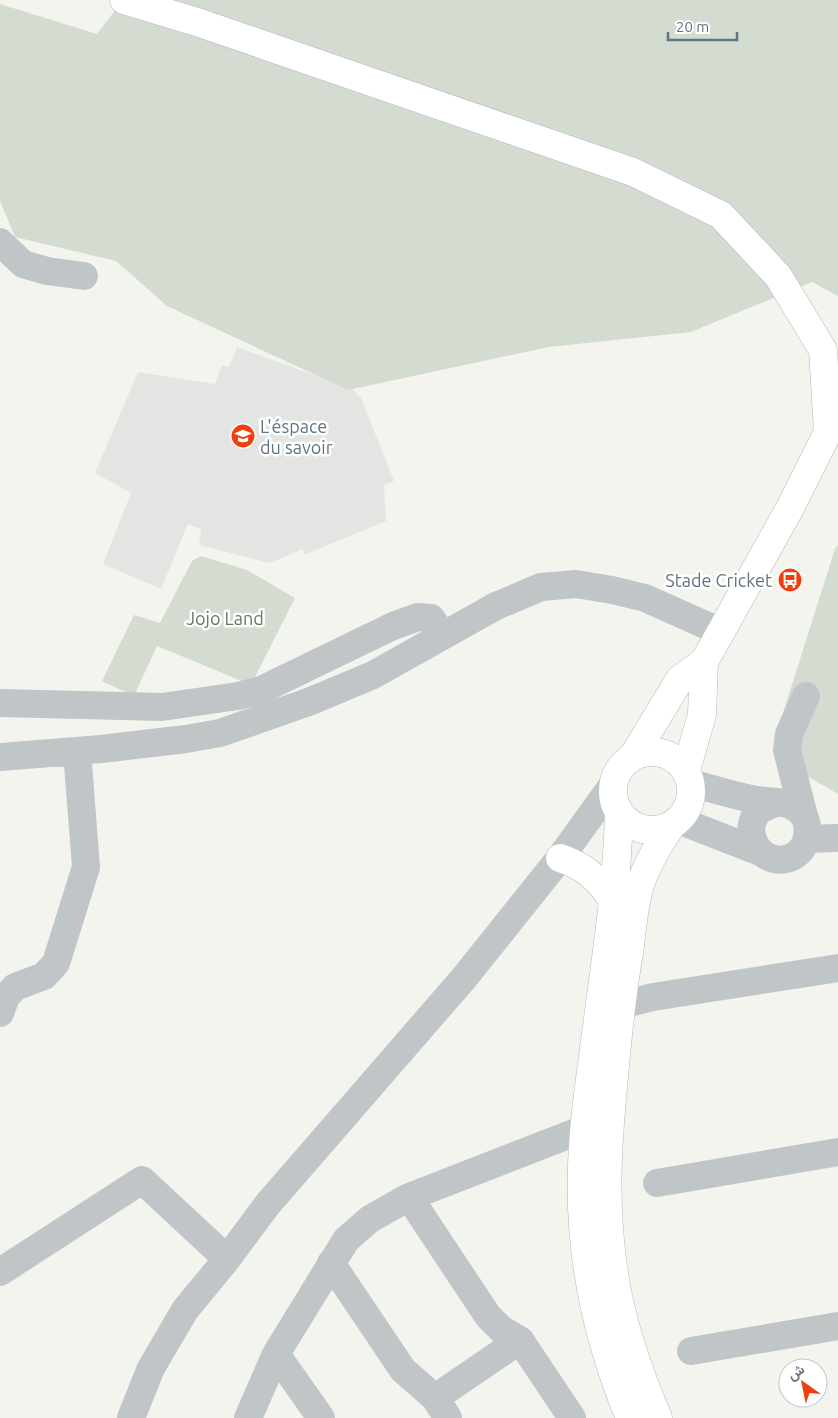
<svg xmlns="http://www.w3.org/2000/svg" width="838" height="1418" font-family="Ubuntu,Vazirmatn,sans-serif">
  <rect width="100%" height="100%" fill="#f4f4ef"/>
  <path fill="#e4e5e3" d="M237 347 352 389 361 398 394 481 384 485 386 521 304 555 303 549 270 563 199 545 201 529 188 524 161 589 103 564 131 493 95 473 138 372 215 384 222 365 229 367Z"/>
  <path fill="#d4dbd0" d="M123 0H838V296L812 282 691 332 549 347 348 390 167 306 116 261 15 237 0 201V4L97 34Z
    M838 545V794L795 769 776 735 835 549Z
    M201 556 247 570 295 598 251 685 157 646 134 696 102 681 134 615 160 623 192 561Z"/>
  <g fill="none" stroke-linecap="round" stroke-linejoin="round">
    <defs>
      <path id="major" d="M124 0 197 22 633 172 721 215 778 276 823 350 828 432 790 508 704 662 680 679 634 755
        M613 791a39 39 0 1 1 78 0a39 39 0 1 1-78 0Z
        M686 770 702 715 704 662
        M619 813C617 897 602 982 592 1065 587 1099 583 1133 582 1167 579 1253 597 1339 630 1418
        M560 858C584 866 598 878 612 899
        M658 1418C638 1371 621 1323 614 1273 601 1192 610 1116 618 1035 621 1005 625 975 630 945 632 926 634 907 639 888 646 865 658 845 672 825"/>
    </defs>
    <use href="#major" stroke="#b3b8bb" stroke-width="29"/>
    <path stroke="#c0c5c8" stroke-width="28" d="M0 242 23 264 47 271 84 276
      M0 703 162 707 238 696 261 690 393 626 418 617 431 618 443 635
      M0 757 101 749 186 739 220 733 311 701 373 675 496 606 541 587 576 584 612 590 645 598 721 632
      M691 783C713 789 735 796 757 800 769 802 784 801 794 807 805 813 809 825 807 836 806 845 800 853 792 857 763 870 737 832 760 810 764 807 770 806 774 803
      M804 816 787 750 789 734 806 696
      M678 820 760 852
      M807 839 838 838
      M621 1005 653 997 838 968
      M0 1013 6 997 15 987 44 976 56 963 86 867 77 751
      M657 1183 838 1152
      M409 1197 488 1316 501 1329 520 1340 572 1418
      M331 1263 403 1370 435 1398 448 1418
      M0 1272 142 1180 227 1259
      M691 1351 838 1326
      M276 1354 321 1418
      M435 1398 520 1340
      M131 1418 151 1368 185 1310 227 1259 267 1205 464 978 560 858 612 786
      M248 1418 276 1354 346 1240 370 1219 409 1197 584 1129 606 1122"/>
    <use href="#major" stroke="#fff" stroke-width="28"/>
  </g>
  <defs>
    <symbol id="school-disc" viewBox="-11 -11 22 22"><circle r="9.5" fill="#f13e11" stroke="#fff"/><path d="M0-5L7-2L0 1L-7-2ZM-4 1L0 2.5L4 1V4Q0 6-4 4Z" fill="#fff"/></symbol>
    <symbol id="bus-disc" viewBox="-11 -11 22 22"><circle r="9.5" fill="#f13e11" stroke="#fff"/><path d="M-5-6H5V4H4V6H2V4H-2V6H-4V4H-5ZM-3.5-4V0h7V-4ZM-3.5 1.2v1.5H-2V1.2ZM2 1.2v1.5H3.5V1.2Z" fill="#fff"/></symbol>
  </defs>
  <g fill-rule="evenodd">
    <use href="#school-disc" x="229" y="422" width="28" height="28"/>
    <use href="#bus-disc" x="776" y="566" width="28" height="28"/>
  </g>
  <g text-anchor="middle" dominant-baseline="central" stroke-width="5" stroke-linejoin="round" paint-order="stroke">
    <g font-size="18" fill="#607583" stroke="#fff" text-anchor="start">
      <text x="260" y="426">L'éspace<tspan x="260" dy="21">du savoir</tspan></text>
      <text x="772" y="580" text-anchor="end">Stade Cricket</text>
    </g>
    <g font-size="18" fill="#66795f" stroke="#fff">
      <text x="225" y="618">Jojo Land</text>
    </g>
  </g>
  <g transform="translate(803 1383) rotate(327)"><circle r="24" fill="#ffffff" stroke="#bfc8cd"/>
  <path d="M0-4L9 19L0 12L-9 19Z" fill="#f13e11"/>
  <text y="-8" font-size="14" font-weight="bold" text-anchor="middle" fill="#607583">ش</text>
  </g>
  <path d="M668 32v8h69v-8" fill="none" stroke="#607583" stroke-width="2.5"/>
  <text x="676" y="32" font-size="15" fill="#607583" stroke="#ffffff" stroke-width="4" paint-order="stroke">20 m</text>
</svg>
